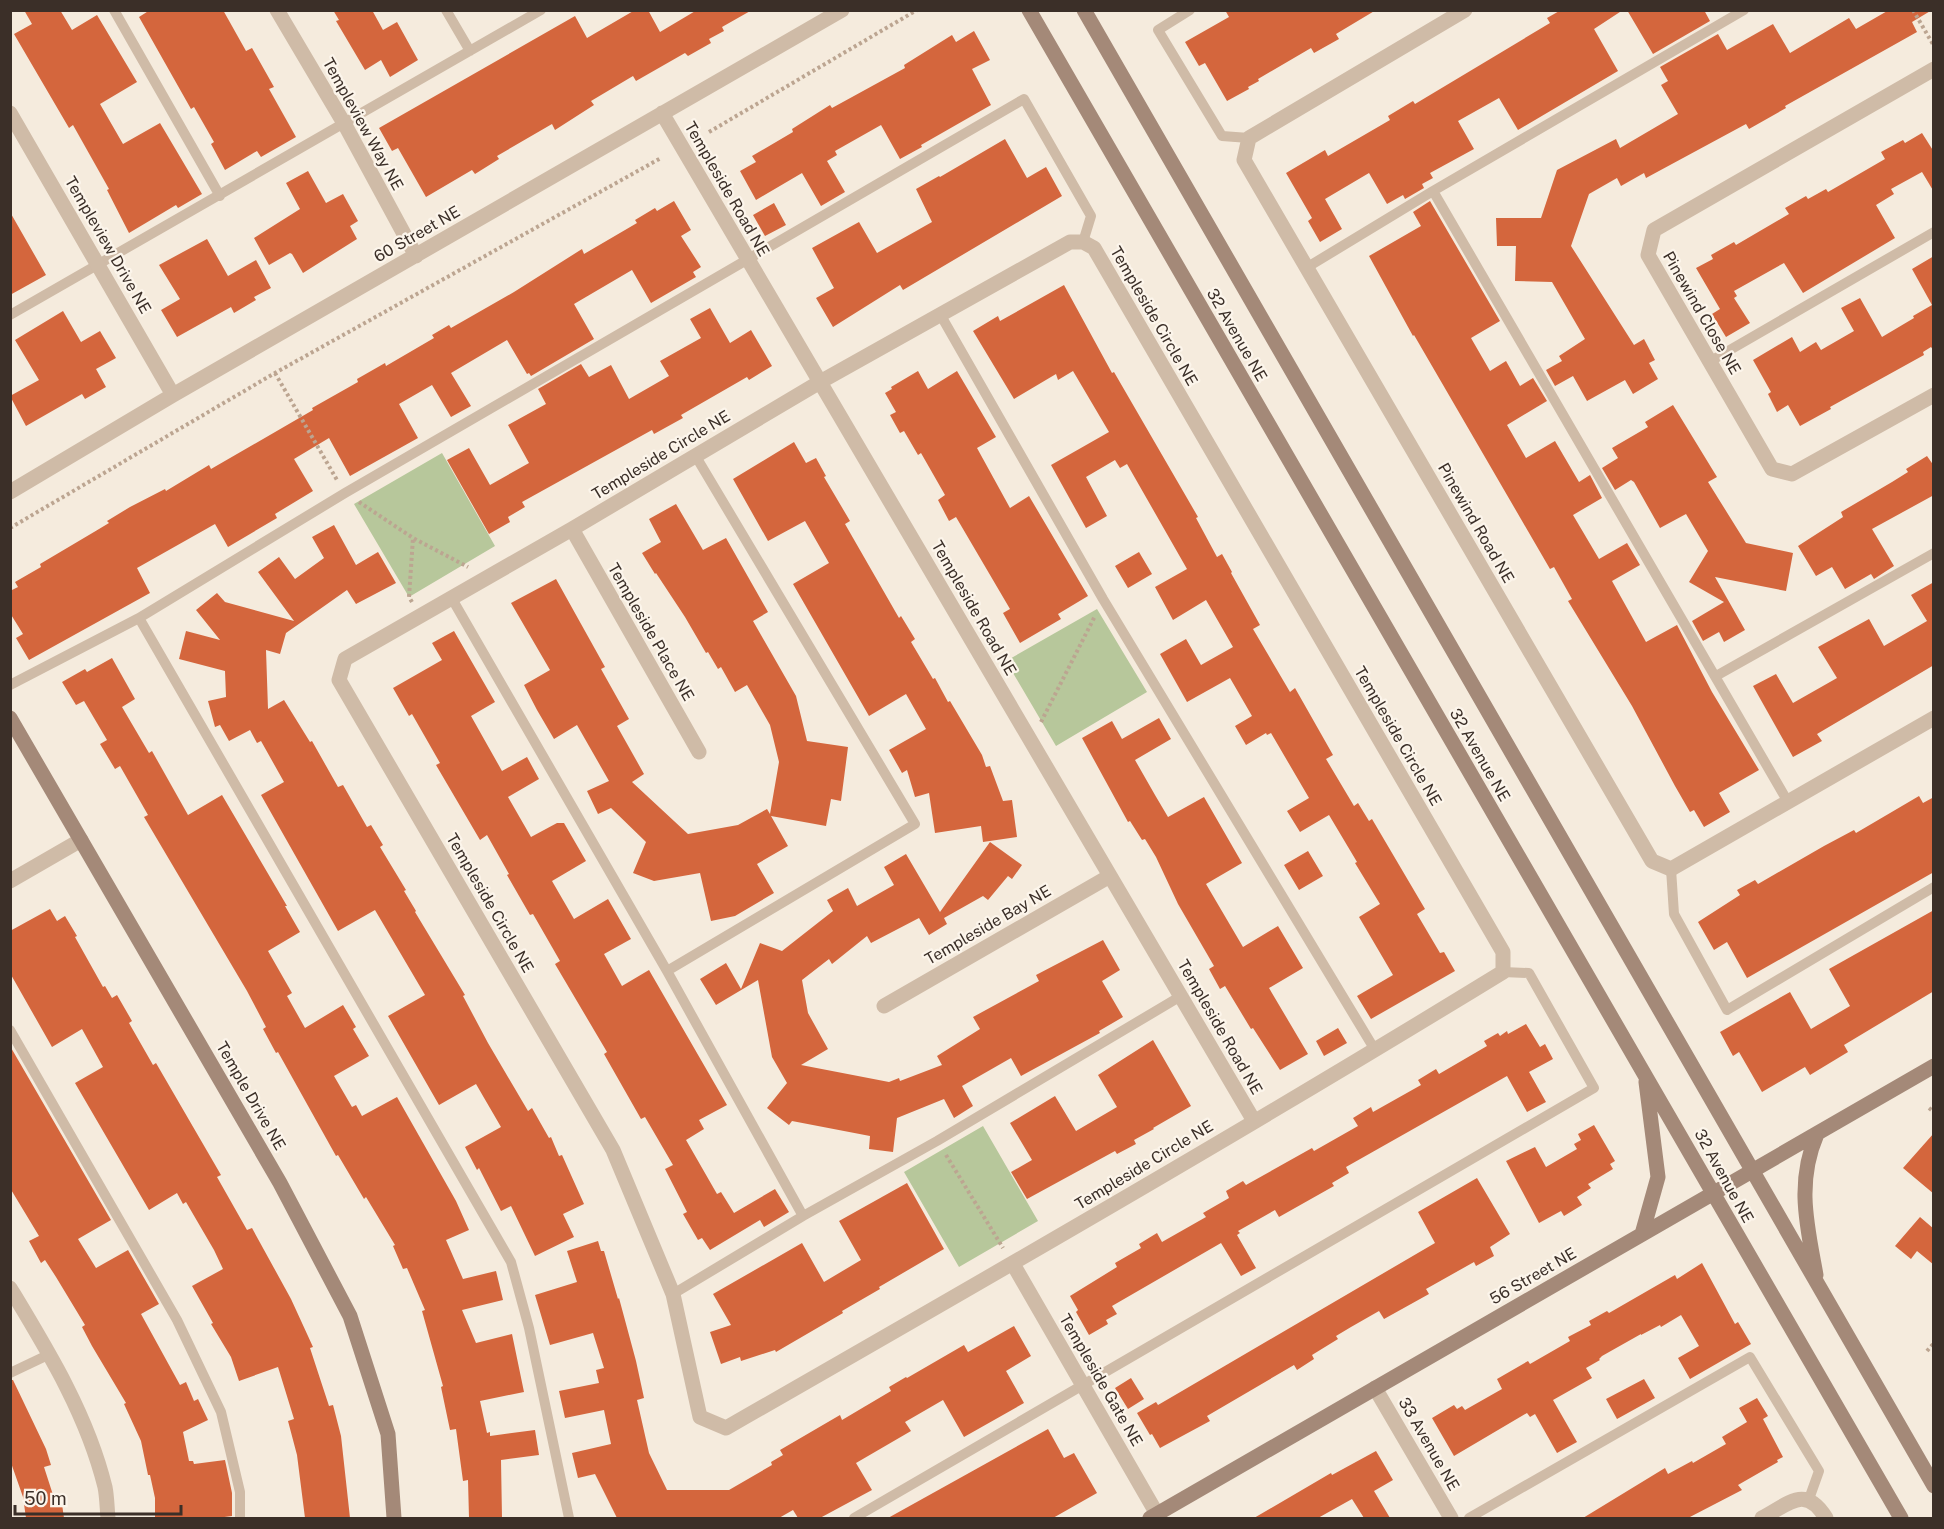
<svg xmlns="http://www.w3.org/2000/svg" width="1944" height="1529" font-family="'Public Sans',sans-serif">
  <rect width="100%" height="100%" fill="#f5ebdd"/>
  <path fill="#b7c79b" d="M442 453 495 546 409 597 354 504Z
    M1097 609 1147 692 1056 746 1006 661Z
    M983 1126 1038 1221 959 1267 904 1172Z"/>
  <path fill="#d4663d" d="M24 10H60L72 30 97 15 137 82 100 104 123 144 160 123 202 194 178 208 176 205 129 233 107 190 109 189 73 125 69 128 14 34 32 24Z
    M150 10H223L246 51 252 48 274 87 269 89 296 137 261 157 257 151 225 170 211 144 214 142 194 107 191 109 139 17Z
    M333 10H372L383 30 397 22 418 60 390 77 381 60 365 70 336 21 339 20Z
    M635 10H648L660 32 697 10H752L722 27 724 31 709 39 711 43 688 56 685 53 636 81 633 76 591 101 594 105 555 130 552 124 497 156 499 159 475 174 472 170 426 197 398 148 392 151 379 128 575 16 587 38Z
    M1225 10H1376L1336 34 1339 39 1314 53 1311 48 1258 79 1259 81 1248 87 1249 89 1227 101 1205 63 1199 66 1185 42 1229 17Z
    M1561 10H1623L1594 29 1618 71 1518 130 1499 98 1458 121 1474 149 1430 173 1433 178 1422 184 1424 188 1405 199 1403 195 1387 204 1369 173 1325 199 1342 229 1320 242 1308 221 1312 218 1286 173 1325 150 1328 156 1390 120 1388 116 1413 101 1415 104 1550 23 1547 18Z
    M1627 10H1704L1710 21 1653 54Z
    M1889 10H1932L1912 22 1917 32 1785 106 1786 108 1749 129 1746 124 1646 178 1644 173 1621 186 1617 178 1589 194 1571 246 1634 345 1644 339 1655 360 1649 363 1658 379 1633 394 1625 380 1587 401 1573 376 1555 386 1546 370 1562 361 1559 356 1585 339 1552 282 1515 281 1516 246H1497L1496 218H1541L1557 170 1616 139 1620 148 1678 114 1661 85 1668 81 1660 67 1718 34 1727 50 1773 24 1790 53 1849 18 1856 29Z
    M974 31 990 60 972 69 991 105 921 145 922 147 900 159 881 125 835 151 837 155 827 161 845 192 821 206 802 173 756 200 740 171 756 162 752 156 793 132 792 129 830 105 832 108 905 68 904 65 952 35 956 42Z
    M1922 133 1934 152V192L1922 172 1891 189 1894 194 1876 205 1895 238 1803 293 1784 263 1734 291 1737 296 1734 298 1750 323 1726 337 1712 314 1720 309 1696 268 1713 259 1711 255 1734 242 1736 245 1789 214 1785 208 1806 196 1808 199 1826 189 1828 192 1885 159 1881 152 1903 140 1905 143Z
    M1005 139 1027 178 1046 167 1062 196 903 290 900 285 833 327 816 298 834 288 812 248 859 222 877 253 932 222 916 189 939 176 940 177Z
    M308 171 326 203 343 194 358 221 350 226 357 239 303 273 292 254 290 253 269 265 254 238 300 209 286 183Z
    M674 201 691 230 681 236 701 267 693 272 696 277 651 303 632 270 574 304 594 339 531 376 529 373 527 374 507 340 451 373 471 406 451 417 432 385 399 404 418 438 350 476 329 438 294 459 313 491 275 514 277 518 228 547 215 524 137 568 150 593 29 660 16 638 23 634 10 613V591L18 587 15 582 41 567 40 564 94 532 109 523 107 521 130 507 165 489 166 491 209 465 211 469 313 410 312 408 358 382 357 379 385 363 386 366 434 338 432 335 449 325 451 328 514 292 582 249 584 254 637 223 635 220 655 208 657 211Z
    M1430 201 1500 321 1471 338 1490 371 1506 361 1520 386 1533 378 1547 401 1507 425 1526 458 1555 441 1579 482 1590 475 1602 498 1573 515 1599 559 1627 543 1640 565 1612 581 1646 642 1677 625 1712 692 1759 770 1719 793 1730 812 1704 827 1694 810 1690 812 1675 786 1632 706 1568 601 1572 599 1554 567 1550 569 1414 335 1413 336 1369 256 1421 226 1413 212Z
    M774 203 786 225 765 236 753 215Z
    M10 212 46 275 10 295Z
    M207 239 228 276 256 260 271 288 254 297 256 300 234 313 231 307 177 337 161 310 180 299 159 265Z
    M1934 256V351L1931 347 1923 352 1924 355 1830 407 1831 409 1800 426 1788 405 1777 412 1768 394 1771 392 1753 360 1792 337 1800 352 1816 342 1821 350 1854 331 1841 308 1860 298 1882 337 1914 318 1913 316 1932 305 1912 269Z
    M1064 285 1112 373 1114 372 1198 517 1196 518 1217 557 1222 554 1232 572 1231 573 1260 625 1253 629 1290 692 1295 688 1333 755 1326 759 1354 806 1358 803 1369 821 1372 819 1425 909 1417 914 1440 953 1444 952 1455 971 1371 1019 1357 996 1393 975 1359 917 1380 904 1355 863 1357 862 1329 815 1300 832 1287 811 1309 798 1271 733 1267 735 1266 733 1246 745 1235 726 1252 716 1230 678 1187 702 1160 654 1186 639 1201 665 1233 647 1206 600 1173 620 1155 587 1187 569 1127 464 1120 468 1115 460 1086 477 1107 516 1086 528 1051 465 1109 432 1073 371 1058 380 1056 374 1014 399 973 331 998 316 1000 321Z
    M710 308 730 343 751 330 772 366 749 380 747 377 681 415 683 418 654 434 652 430 522 502 525 507 508 517 510 522 489 534 447 460 469 448 490 485 529 463 508 425 546 404 538 389 581 364 589 377 611 365 629 399 669 376 660 361 701 338 690 319Z
    M63 311 81 342 100 331 116 358 96 369 106 387 85 399 82 394 26 426 10 396 39 380 15 340Z
    M918 371 928 389 957 371 996 437 977 448 1010 508 1029 496 1088 596 1058 614 1061 619 1020 643 1003 613 1010 609 956 517 949 521 938 500 945 495 921 453 918 455 904 431 900 433 890 415 896 412 885 393 892 389 891 387Z
    M1673 405 1717 477 1708 482 1746 543 1793 553 1786 591 1715 577 1745 630 1724 642 1719 632 1703 641 1692 621 1724 602 1689 582 1708 551 1686 514 1660 528 1634 482 1631 480 1615 490 1602 468 1618 458 1612 448 1648 427 1645 422Z
    M794 442 806 463 816 458 826 476 824 477 850 521 845 524 899 618 901 616 915 639 911 642 933 679 935 678 948 702 950 701 982 755 986 767 990 766 1003 801 1012 800 1017 837 983 842 981 826 935 833 929 793 915 797 907 770 902 773 889 750 926 729 906 694 869 716 793 584 829 563 805 521 768 541 733 479Z
    M1927 456 1934 466V495L1872 529 1894 566 1874 579 1871 574 1845 589 1832 567 1816 576 1798 546 1843 517 1841 512 1892 482 1908 472 1906 469Z
    M676 504 703 550 726 538 768 612 753 621 796 696 807 741 848 747 841 801 831 799 826 826 771 816 788 846 757 864 774 893 735 916 711 921 700 873 654 881 633 873 646 842 611 808 598 814 587 791 609 781 577 725 554 739 537 710 524 685 550 670 511 603 556 579 605 667 601 669 629 719 617 726 644 774 632 782 688 834 738 825 767 809 770 814 779 762 770 725 747 685 735 692 721 667 718 669 708 652 706 653 685 617 656 573 655 574 642 553 661 542 649 519Z
    M334 525 356 565 378 552 396 583 356 604 347 590 286 633 280 654 266 650 268 709 284 700 310 742 312 741 338 787 343 785 367 827 371 825 383 845 380 847 406 890 404 891 416 911 415 912 465 995 463 996 488 1043 528 1111 532 1108 549 1138 551 1137 559 1156 562 1155 584 1204 563 1214 574 1237 535 1256 511 1206 501 1211 479 1168 477 1170 465 1147 501 1127 476 1084 439 1105 388 1016 425 995 375 910 338 931 261 795 284 782 261 741 257 743 250 730 229 741 220 725 215 727 208 701 226 697 225 671 179 659 186 631 220 640 196 610 217 593 225 602 294 621 258 572 279 557 295 579 324 558 312 537Z
    M1139 552 1152 574 1128 588 1115 566Z
    M1934 582V665L1817 734 1822 741 1793 757 1753 686 1776 674 1793 703 1837 678 1818 647 1869 619 1884 646 1927 621 1911 595Z
    M454 631 495 702 471 716 502 771 527 757 539 779 508 797 531 837 557 823H564L586 861 552 881 574 919 608 899 631 939 604 954 622 986 649 970 727 1105 699 1120 704 1129 686 1140 717 1194 721 1192 734 1213 775 1189 789 1212 764 1227 760 1220 710 1250 702 1238 698 1240 683 1214 687 1212 665 1169 673 1165 645 1117 641 1119 604 1054 607 1052 555 964 560 961 533 914 530 915 507 875 509 874 487 835 480 840 436 765 440 763 412 714 409 716 393 688 442 660 432 643Z
    M112 658 135 699 122 707 149 753 152 751 188 815 222 795 287 906H285L300 932 268 951 292 993 287 996 305 1028 343 1005 356 1027 353 1029 369 1056 334 1076 352 1107 356 1105 362 1116 397 1097 456 1201 469 1230 446 1240 463 1279 496 1271 503 1300 462 1310 476 1343 512 1334 524 1392 480 1401 487 1433 490 1432V1436L535 1430 539 1455 501 1460 502 1518H469L468 1480 463 1481 456 1429 450 1430 441 1387 443 1386 422 1311 425 1310 407 1268 403 1269 393 1246 395 1245 366 1197 364 1199 338 1155 336 1156 278 1052 276 1053 263 1029 266 1027 247 991 144 817 148 815 120 766 115 769 100 744 107 740 84 701 76 705 62 682 85 669 87 672Z
    M1159 718 1171 739 1135 760 1155 795 1168 817 1204 797 1242 863 1206 884 1243 947 1278 926 1303 968 1269 988 1308 1054 1280 1070 1253 1028 1251 1029 1225 986 1220 989 1209 969 1214 966 1178 904 1156 857 1145 839 1142 840 1130 821 1128 822 1082 738 1112 721 1122 739Z
    M1919 796 1923 803 1934 797V872L1747 978 1727 942 1714 950 1698 922 1740 895 1737 890 1755 880 1758 884 1824 846 1854 830 1856 833Z
    M990 842 1022 865 1012 879 1008 876 988 900 983 896 944 918 947 924 929 935 919 918 871 943 867 936 832 964 829 959 802 980 808 1013 828 1049 801 1065 889 1082 899 1078 900 1081 942 1065 937 1056 980 1029 973 1017 1039 981 1036 975 1103 940 1120 970 1102 981 1123 1017 1099 1031 1100 1033 1021 1076 1011 1058 962 1086 973 1106 954 1118 944 1099 897 1118 893 1152 869 1149 870 1136 792 1121 789 1125 767 1108 787 1083 772 1057 758 980 716 1005 700 979 726 963 741 989 760 943 782 951 833 911 827 900 848 888 857 906 894 885 884 867 906 854 940 912Z
    M1308 851 1323 876 1299 890 1284 865Z
    M50 909 57 921 65 916 77 936 75 937 103 987 105 986 112 998 117 995 132 1021 129 1023 153 1065 156 1063 221 1175 217 1177 247 1230 252 1228 291 1299 313 1347 310 1348 329 1406 333 1405 341 1436 350 1518H305L297 1455 288 1421 294 1419 278 1367 239 1381 231 1357 211 1324 213 1323 192 1286 223 1269 214 1250 186 1202 183 1204 177 1193 149 1210 75 1083 103 1067 82 1029 52 1047 10 973V931Z
    M1934 910V991L1844 1045 1848 1052 1810 1075 1805 1067 1762 1092 1739 1052 1733 1056 1720 1032 1790 992 1811 1029 1850 1006 1829 969Z
    M1526 1024 1540 1047 1545 1044 1553 1059 1529 1072 1546 1102 1527 1112 1507 1076 1346 1167 1349 1173 1332 1183 1334 1186 1279 1217 1275 1210 1238 1231 1240 1233 1237 1235 1256 1268 1241 1276 1221 1243 1112 1306 1117 1314 1106 1320 1108 1324 1089 1335 1076 1312 1078 1310 1070 1296 1117 1267 1115 1263 1141 1248 1139 1244 1157 1233 1162 1242 1206 1217 1203 1213 1229 1198 1226 1191 1243 1181 1246 1185 1312 1148 1314 1151 1358 1126 1353 1118 1371 1107 1373 1112 1421 1085 1418 1080 1436 1069 1439 1074 1487 1046 1484 1041 1498 1033 1500 1036 1507 1031 1508 1034Z
    M1338 1028 1347 1043 1324 1056 1316 1041Z
    M1153 1040 1191 1106 1153 1128 1154 1129 1134 1140 1136 1144 1117 1154 1115 1151 1027 1199 1011 1172 1032 1160 1010 1123 1055 1096 1076 1131 1117 1107 1098 1075Z
    M10 1046 111 1220 78 1239 96 1268 128 1250 159 1304 141 1314 180 1385 186 1382 194 1401 198 1399 208 1420 183 1432 189 1461H193L194 1464 225 1460 232 1493V1516L217 1518H155V1498L150 1475H148L141 1441 124 1404 126 1403 92 1346 82 1327 85 1325 56 1277 45 1260 41 1263 29 1241 39 1236 10 1188Z
    M1594 1125 1615 1161 1610 1164 1613 1169 1588 1184 1591 1188 1577 1197 1582 1205 1564 1216 1561 1211 1539 1223 1506 1161 1535 1147 1546 1167 1577 1149 1574 1144 1581 1140 1578 1134Z
    M1934 1133V1194L1903 1168Z
    M1477 1178 1510 1234 1490 1247 1494 1256 1476 1266 1474 1262 1426 1289 1429 1294 1384 1319 1379 1311 1351 1327 1336 1336 1338 1339 1312 1355 1314 1359 1297 1370 1294 1365 1207 1416 1210 1421 1160 1448 1152 1434 1150 1435 1137 1413 1156 1402 1158 1405 1182 1391 1435 1243 1418 1212Z
    M907 1183 944 1249 879 1287 880 1289 842 1311 843 1313 776 1352 775 1350 741 1361 740 1357 721 1364 710 1332 731 1325 713 1294 802 1243 824 1282 861 1260 839 1221Z
    M1920 1217 1934 1229V1265L1917 1251 1911 1259 1895 1246Z
    M598 1241 601 1251H604L618 1299 619 1298 636 1361 644 1398 637 1400 649 1453 667 1490H729L772 1465 771 1462 783 1455 780 1450 840 1415 842 1420 891 1391 889 1387 906 1377 907 1378 964 1345 968 1352 1014 1326 1031 1356 1006 1371 1024 1403 964 1437 943 1400 905 1422 911 1431 856 1463 872 1490 820 1518H798L793 1510 779 1518H617L595 1474 578 1478 572 1453 611 1444 604 1410 565 1418 559 1391 599 1383 596 1370 604 1368 593 1333 550 1345 535 1295 577 1282 567 1251Z
    M1702 1263 1735 1324 1738 1322 1751 1344 1690 1379 1678 1358 1699 1346 1681 1315 1661 1327 1660 1325 1641 1335V1334L1602 1356 1599 1359 1600 1360 1586 1368 1592 1378 1553 1400 1577 1442 1557 1453 1535 1414 1530 1417 1527 1413 1454 1456 1432 1418 1454 1405 1457 1409 1462 1406 1465 1410 1502 1389 1497 1379 1528 1361 1530 1364 1570 1341 1568 1337 1591 1325 1589 1321 1607 1311 1609 1313 1675 1275 1677 1279Z
    M1131 1378 1144 1399 1128 1409 1115 1388Z
    M1644 1379 1655 1398 1617 1419 1606 1399Z
    M10 1380H13L46 1449 51 1465 44 1467 54 1498 61 1497 64 1518H26L23 1497 10 1460Z
    M1757 1398 1768 1416 1763 1419 1783 1457 1777 1460 1778 1462 1738 1485 1742 1490 1688 1518H1583L1665 1468 1668 1474 1692 1461 1693 1463 1726 1444 1722 1437 1747 1422 1739 1408Z
    M1048 1429 1064 1458 1074 1453 1097 1493 1053 1518H888Z
    M1376 1451 1393 1480 1374 1491 1390 1518H1364L1352 1499 1318 1518H1254L1331 1473 1332 1475Z"/>
  <g fill="none" stroke-linecap="round" stroke-linejoin="round">
    <path stroke="#bca591" stroke-width="4" stroke-dasharray="3 3" stroke-linecap="butt" d="M1913 10 1934 46
      M709 132 917 10
      M275 373 337 480
      M359 502 413 538 468 567
      M10 528 275 373 661 158
      M412 602 409 597 413 538
      M1041 722 1095 616
      M1929 1108 1934 1112
      M946 1155 1003 1248
      M1927 1351 1934 1343"/>
    <path stroke="#cfbba7" stroke-width="10" d="M114 10 220 196
      M446 10 470 51
      M1190 10 1158 30 1222 136 1249 138
      M1744 10 1433 191 1788 802
      M1306 268 1433 191
      M940 314 1103 599 1375 1050
      M10 315 541 10
      M1709 362 1934 232
      M451 597 667 971 803 1216 937 1141 1181 996
      M1716 676 1934 553
      M10 685 139 618
      M1671 869 1674 914 1727 1010 1934 887
      M667 971 915 824 695 455
      M10 1030 177 1320 221 1412 240 1492V1518
      M673 1294 803 1216
      M10 1373 50 1354
      M569 1518 529 1328 511 1262 139 618 345 493 1024 99 1091 216 1083 242
      M854 1518 1594 1088 1529 973 1503 972
      M1469 1518 1750 1357 1819 1471 1809 1499"/>
    <path stroke="#cfbba7" stroke-width="15" d="M277 10 345 125 416 256
      M1465 10 1249 138 1244 160 1652 861 1671 869 1934 718
      M1934 69 1654 230 1648 255 1772 469 1792 474 1934 395
      M10 113 173 395
      M662 113 1254 1121
      M1070 242H1083L1094 248 1503 952V972C1247 1129 986 1279 726 1428L700 1417 673 1294 613 1150 339 680 345 659 572 529 820 382Z
      M10 492 173 395 842 10
      M572 529 699 752
      M10 881 81 840
      M884 1006 1110 876
      M1013 1264 1157 1514
      M10 1288C48 1351 87 1414 105 1487 107 1497 107 1508 108 1518
      M1375 1388 1451 1518
      M1762 1518C1789 1504 1805 1484 1826 1518"/>
    <path stroke="#a48978" stroke-width="15" d="M1029 10 1901 1518
      M1084 10 1934 1486
      M10 718 280 1183 350 1316 388 1434 394 1518
      M1642 1234 1658 1177 1646 1082
      M1816 1275C1807 1225 1796 1183 1817 1134
      M1150 1518 1934 1066"/>
  </g>
  <g text-anchor="middle" dominant-baseline="central" stroke-width="4.5" stroke-linejoin="round" paint-order="stroke">
    <g font-size="16" fill="#3b2f28" stroke="#fcf5eb">
      <text transform="translate(363 124) rotate(61)">Templeview Way NE</text>
      <text transform="translate(727 189) rotate(60)">Templeside Road NE</text>
      <text transform="translate(417 234) rotate(-30)">60 Street NE</text>
      <text transform="translate(108 245) rotate(60)">Templeview Drive NE</text>
      <text transform="translate(1702 313) rotate(60)">Pinewind Close NE</text>
      <text transform="translate(1154 316) rotate(60)">Templeside Circle NE</text>
      <text transform="translate(1237 335) rotate(60)">32 Avenue NE</text>
      <text transform="translate(661 455) rotate(-31)">Templeside Circle NE</text>
      <text transform="translate(1476 523) rotate(60)">Pinewind Road NE</text>
      <text transform="translate(974 608) rotate(60)">Templeside Road NE</text>
      <text transform="translate(651 632) rotate(60)">Templeside Place NE</text>
      <text transform="translate(1398 736) rotate(60)">Templeside Circle NE</text>
      <text transform="translate(1480 755) rotate(60)">32 Avenue NE</text>
      <text transform="translate(490 903) rotate(60)">Templeside Circle NE</text>
      <text transform="translate(988 925) rotate(-30)">Templeside Bay NE</text>
      <text transform="translate(1220 1027) rotate(60)">Templeside Road NE</text>
      <text transform="translate(251 1096) rotate(60)">Temple Drive NE</text>
      <text transform="translate(1144 1165) rotate(-31)">Templeside Circle NE</text>
      <text transform="translate(1724 1176) rotate(61)">32 Avenue NE</text>
      <text transform="translate(1533 1276) rotate(-30)">56 Street NE</text>
      <text transform="translate(1101 1380) rotate(60)">Templeside Gate NE</text>
      <text transform="translate(1429 1444) rotate(60)">33 Avenue NE</text>
    </g>
  </g>
  <rect width="1944" height="1529" fill="none" stroke="#3b2f28" stroke-width="24"/>
  <path d="M15 1505v9h166v-9" fill="none" stroke="#3b2f28" stroke-width="3"/>
  <text x="24" y="1505" font-size="18" fill="#3b2f28" stroke="#fcf5eb" stroke-width="4.5" paint-order="stroke">50 m</text>
</svg>
